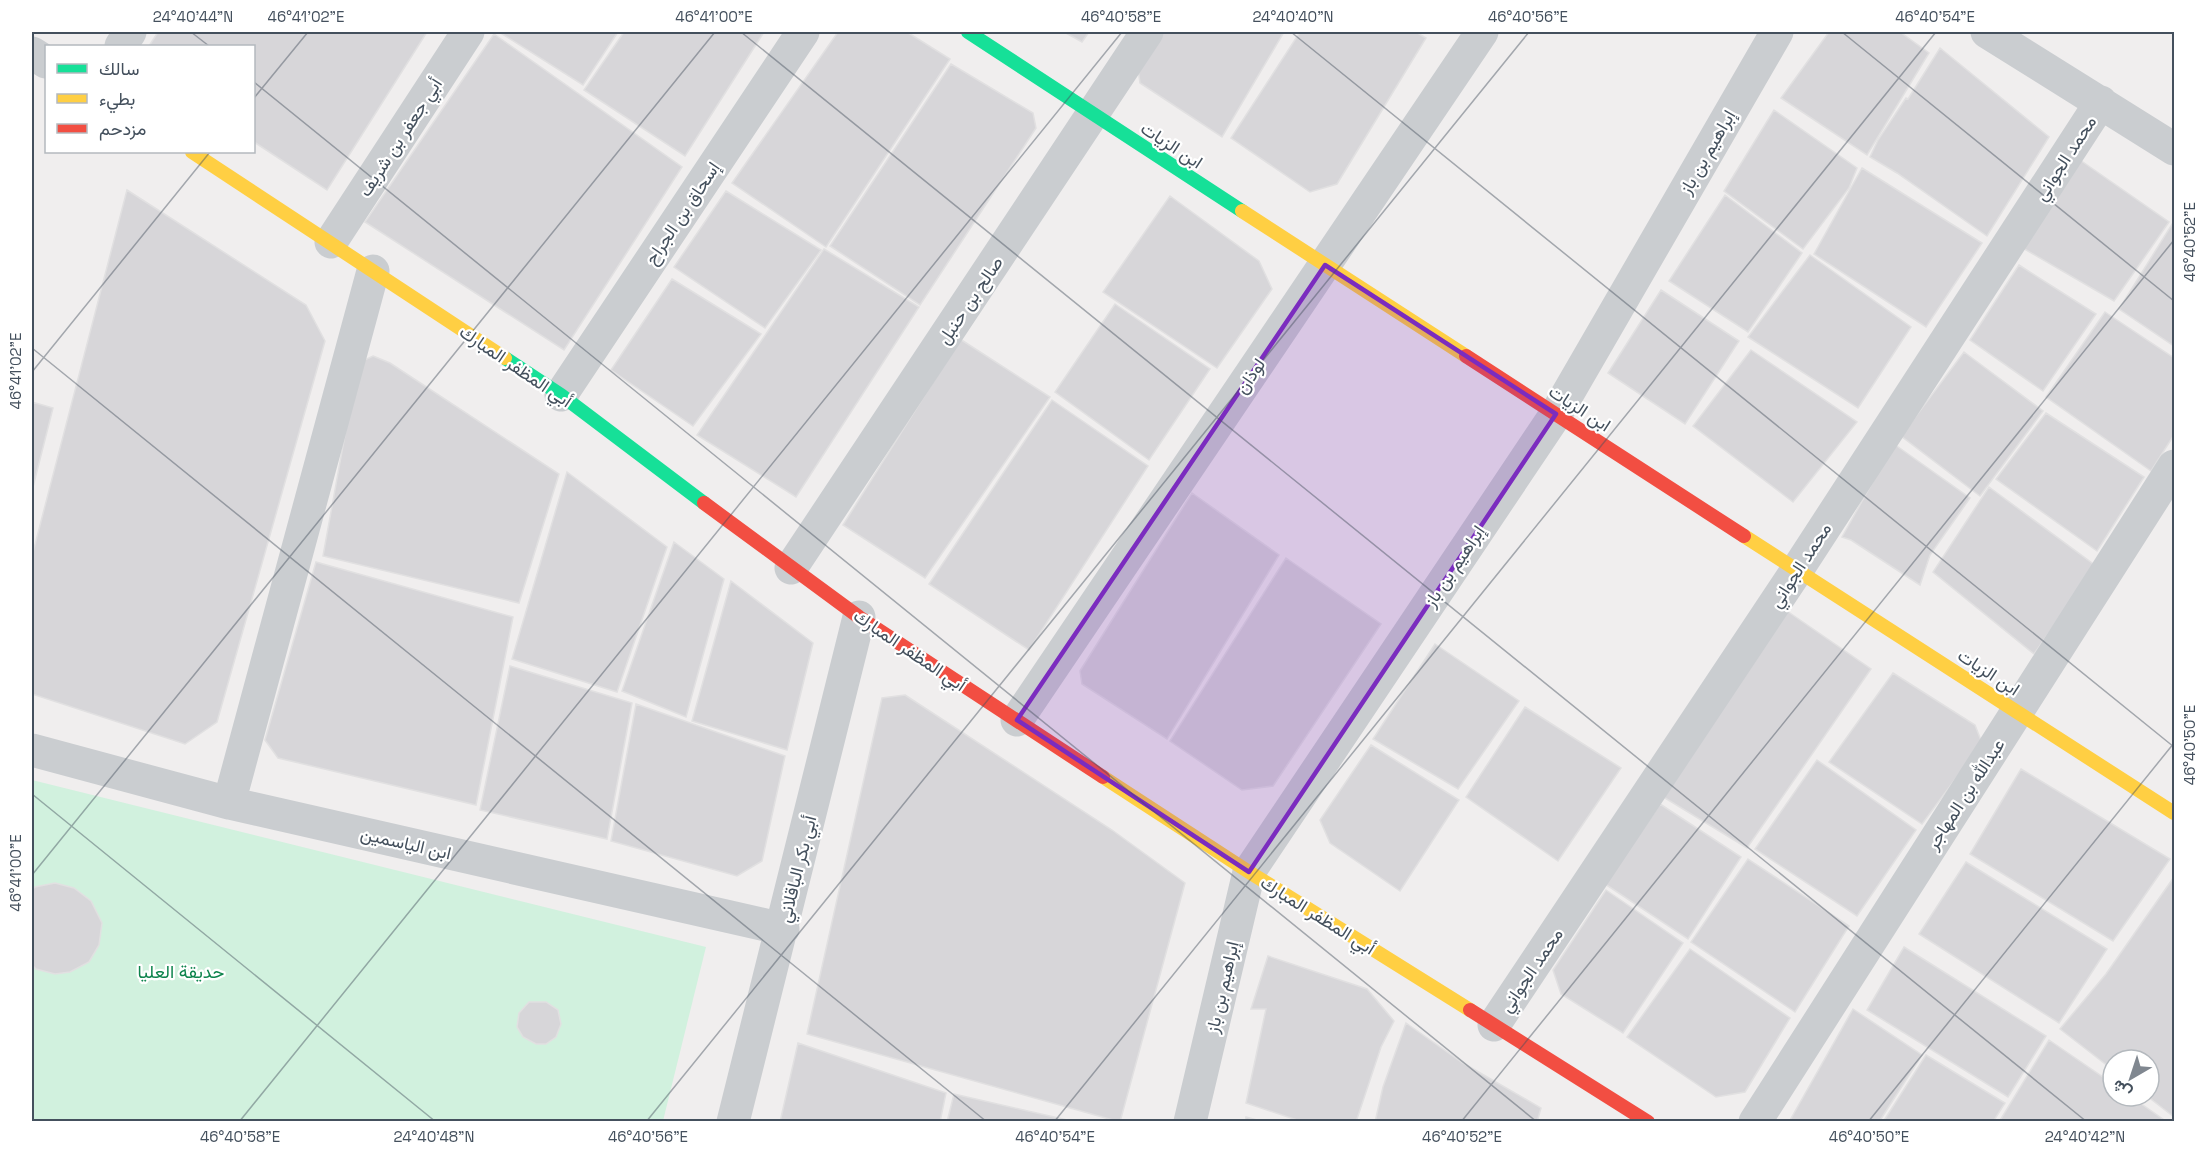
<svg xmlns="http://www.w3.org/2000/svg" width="2206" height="1153" font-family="'Space Grotesk',Vazirmatn,sans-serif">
  <rect width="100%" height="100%" fill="#f0eeee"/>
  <path fill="#d1f1de" d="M32 780 706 947 663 1121 32 1122Z"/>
  <path fill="#d7d6d9" stroke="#e1e0e1" stroke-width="1.5" d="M158 32H427L327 190 254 142V46H149Z
    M499 32H618L583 85Z
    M624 32H764L685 156 584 90Z
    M838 32H907L950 59 826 247 732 183Z
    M1064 32H1089L1082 42Z
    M1162 32H1284L1222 137 1140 83 1138 69Z
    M1300 32H1416L1426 38 1337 184 1310 192 1231 138Z
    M1829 32H1900L1929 53 1867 155 1781 98Z
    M494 34 682 167 564 350 365 222Z
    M1940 48 2049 137 1987 236 1897 173 1870 157 1878 140 1906 98 1908 99Z
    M951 64 1033 113 1036 128 920 305 830 246Z
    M1774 110 1857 168 1849 188 1803 249 1724 191Z
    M2080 160 2169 222 2114 301 2021 247Z
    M1862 168 1982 243 1926 327 1814 254Z
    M127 190 306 305 325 341 217 722 185 744 32 694V556Z
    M726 191 821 250 765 328 674 267Z
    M1725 195 1802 253 1748 332 1669 281Z
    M1170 196 1259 261 1272 289 1217 368 1103 292Z
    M2174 221V346L2119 309Z
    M824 249 919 307 796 497 697 435Z
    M1810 255 1911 327 1858 408 1748 337Z
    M2019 265 2096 314 2043 391 1970 340Z
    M672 279 761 334 693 426 611 370Z
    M1661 290 1739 341 1685 424 1608 373Z
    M1115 304 1210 369 1149 460 1055 392Z
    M2105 312 2174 358V435L2151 471 2046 397Z
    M960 339 1050 397 925 578 843 525Z
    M1751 350 1857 422 1793 502 1693 426Z
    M1964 352 2043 411 1980 496 1901 436Z
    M373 356 390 363 559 474 519 603 323 556 358 363Z
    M1052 400 1148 466 1029 650 929 584Z
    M32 402 53 408 32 491Z
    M2046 413 2144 477 2097 551 1996 479Z
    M1894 444 1970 498 1930 555 1920 585 1851 540 1842 537Z
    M567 472 667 547 617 692 512 659Z
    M1989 487 2096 566 2034 654 1933 572Z
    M1192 493 1279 555 1167 739 1082 684 1080 671Z
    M674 542 724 579 686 717 622 691Z
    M1286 558 1381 624 1273 786 1242 790 1170 741Z
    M316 562 513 617 476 805 278 758 265 740Z
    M731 581 813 643 787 750 692 721Z
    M1787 611 1871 669 1747 848 1660 795Z
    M1435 644 1519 701 1458 789 1373 739Z
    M510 666 632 703 607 839 480 810Z
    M1893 673 1975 725 1982 743 1922 824 1829 762Z
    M905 695 1112 830 1185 883 1120 1122 807 1034 882 698Z
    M636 704 785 756 762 861 737 876 611 841Z
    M1525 707 1621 768 1558 861 1466 797Z
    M1371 745 1459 800 1400 891 1330 843 1320 820Z
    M1817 760 1916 830 1857 916 1755 849Z
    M2021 769 2170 859 2113 941 1970 854Z
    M1660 804 1741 857 1688 939 1605 884Z
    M1748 859 1849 926 1795 1012 1691 942Z
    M1966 862 2107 949 2059 1023 1919 934Z
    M2174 877V1117L2147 1096H2149V1060H2113V1070L2060 1029 2106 974Z
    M55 883 74 888 91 901 102 923 99 945 89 962 70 972 55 974 36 969 32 965V890L35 887Z
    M1606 890 1683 943 1623 1033 1561 994 1553 970Z
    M1904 947 2046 1036 2008 1097 1867 1010Z
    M1690 949 1790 1018 1745 1092 1716 1097 1627 1037Z
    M1268 956 1367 989 1394 1021 1381 1047 1356 1122H1303L1246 1103 1266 1009H1251Z
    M529 1002H546L558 1010 561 1024 556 1037 546 1044H536L523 1037 517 1027 519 1013Z
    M1853 1009 1922 1055 1879 1122H1789Z
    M1406 1023 1463 1063 1541 1108 1537 1122H1375L1383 1087Z
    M2049 1040 2113 1084V1096H2130L2167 1122H1999Z
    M798 1043 946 1093 940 1122H780Z
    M1926 1055 2005 1103 1993 1122H1883Z
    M954 1094 1076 1122H947Z
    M1246 1117 1264 1122H1245Z"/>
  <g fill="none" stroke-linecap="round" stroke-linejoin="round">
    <path stroke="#cacdd0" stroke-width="33" d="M1987 32 2174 149
      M121 46 130 32
      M32 53 46 62
      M331 242 468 32
      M561 395 803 32
      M791 568 1147 32
      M1017 720 1482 32
      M32 750 229 803 783 929
      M229 803 373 271
      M1494 1025 1797 570 2101 102
      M733 1122 859 617
      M1190 1122 1249 872 1556 414 1777 32
      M1755 1122 2174 466"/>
    <path stroke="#16e098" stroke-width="14" d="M968 32 1242 211
      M505 358 561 395 704 503"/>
    <path stroke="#ffcf43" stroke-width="14" d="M192 152 505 358
      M1242 211 1466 356
      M1744 536 2174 813
      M1103 777 1249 872 1470 1010"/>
    <path stroke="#f24e42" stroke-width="14" d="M1466 356 1744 536
      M704 503 859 617 1103 777
      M1470 1010 1648 1122"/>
  </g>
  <path fill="#7b2cbf" fill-opacity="0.2" stroke="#7b2cbf" stroke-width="4.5" stroke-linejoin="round" d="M1325 265 1556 414 1249 872 1017 720Z"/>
  <path fill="none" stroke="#44505d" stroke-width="1.5" stroke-opacity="0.45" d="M191 32 209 46M741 32 2087 1122M1291 32 2174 747M1842 32 2174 301M254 82 1537 1122M254 98 308 32M32 348 987 1122M32 372 210 152M32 794 436 1122M32 875 715 32M239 1122 1122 32M646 1122 1529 32M1054 1122 1936 32M1461 1122 2174 240M1868 1122 2174 743"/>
  <g text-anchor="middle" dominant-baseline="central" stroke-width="4.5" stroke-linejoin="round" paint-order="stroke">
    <g font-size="18" fill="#44505d" stroke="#fff">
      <text transform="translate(400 137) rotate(-57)">أبي جعفر بن شريف</text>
      <text transform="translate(1172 145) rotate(33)">ابن الزيات</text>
      <text transform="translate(1707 152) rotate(-60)">إبراهيم بن باز</text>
      <text transform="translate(2065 158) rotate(-57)">محمد الجواني</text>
      <text transform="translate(682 213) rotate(-56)">إسحاق بن الجراح</text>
      <text transform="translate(970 300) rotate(-56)">صالح بن حنبل</text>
      <text transform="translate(516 366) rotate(34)">أبي المظفر المبارك</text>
      <text transform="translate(1250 376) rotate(-56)">لوذان</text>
      <text transform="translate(1580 408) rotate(33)">ابن الزيات</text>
      <text transform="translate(1800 565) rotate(-57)">محمد الجواني</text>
      <text transform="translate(1454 566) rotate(-56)">إبراهيم بن باز</text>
      <text transform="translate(910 650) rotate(34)">أبي المظفر المبارك</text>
      <text transform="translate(1989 672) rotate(33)">ابن الزيات</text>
      <text transform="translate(1965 794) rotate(-57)">عبدالله بن المهاجر</text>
      <text transform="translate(406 843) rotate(13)">ابن الياسمين</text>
      <text transform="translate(797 869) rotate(-76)">أبي بكر الباقلاني</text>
      <text transform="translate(1318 915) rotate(32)">أبي المظفر المبارك</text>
      <text transform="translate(1531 970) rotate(-56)">محمد الجواني</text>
      <text transform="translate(1222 987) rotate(-77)">إبراهيم بن باز</text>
    </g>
    <g font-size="18" fill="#0e844d" stroke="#fff">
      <text x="181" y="971">حديقة العليا</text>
    </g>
  </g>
  <rect width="2206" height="1153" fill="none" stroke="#ffffff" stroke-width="66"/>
  <rect x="45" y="45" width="210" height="108" fill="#ffffff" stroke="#b4b9be" stroke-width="1.5"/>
  <rect x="57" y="64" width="30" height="9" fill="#16e098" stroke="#b4b9be" stroke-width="1.5"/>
  <text x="99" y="75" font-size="18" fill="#44505d">سالك</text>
  <rect x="57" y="94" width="30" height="9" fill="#ffcf43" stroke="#b4b9be" stroke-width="1.5"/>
  <text x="99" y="105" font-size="18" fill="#44505d">بطيء</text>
  <rect x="57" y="124" width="30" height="9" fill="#f24e42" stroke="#b4b9be" stroke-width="1.5"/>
  <text x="99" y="135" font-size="18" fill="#44505d">مزدحم</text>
  <g transform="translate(2131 1078) rotate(219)"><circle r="28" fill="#ffffff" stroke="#b4b9be" stroke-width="1.5"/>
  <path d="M0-4.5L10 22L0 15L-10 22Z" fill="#808790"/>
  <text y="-9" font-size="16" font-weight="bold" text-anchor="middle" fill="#44505d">ش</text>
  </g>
  <rect x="33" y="33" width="2140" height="1087" fill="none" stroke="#44505d" stroke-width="2"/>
  <g font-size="15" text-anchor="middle" fill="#44505d">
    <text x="193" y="22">24°40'44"N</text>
    <text x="306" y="22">46°41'02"E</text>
    <text x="714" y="22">46°41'00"E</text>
    <text x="1121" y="22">46°40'58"E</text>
    <text x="1293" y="22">24°40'40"N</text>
    <text x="1528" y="22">46°40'56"E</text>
    <text x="1935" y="22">46°40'54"E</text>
    <text transform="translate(2190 242) rotate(-90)" y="5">46°40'52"E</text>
    <text transform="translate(16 371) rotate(-90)" y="5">46°41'02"E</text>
    <text transform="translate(2190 745) rotate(-90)" y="5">46°40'50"E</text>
    <text transform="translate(16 873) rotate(-90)" y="5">46°41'00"E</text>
    <text x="240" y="1142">46°40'58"E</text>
    <text x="434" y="1142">24°40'48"N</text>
    <text x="648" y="1142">46°40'56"E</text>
    <text x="1055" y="1142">46°40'54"E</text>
    <text x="1462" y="1142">46°40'52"E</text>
    <text x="1869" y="1142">46°40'50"E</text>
    <text x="2085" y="1142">24°40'42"N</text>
  </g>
</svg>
